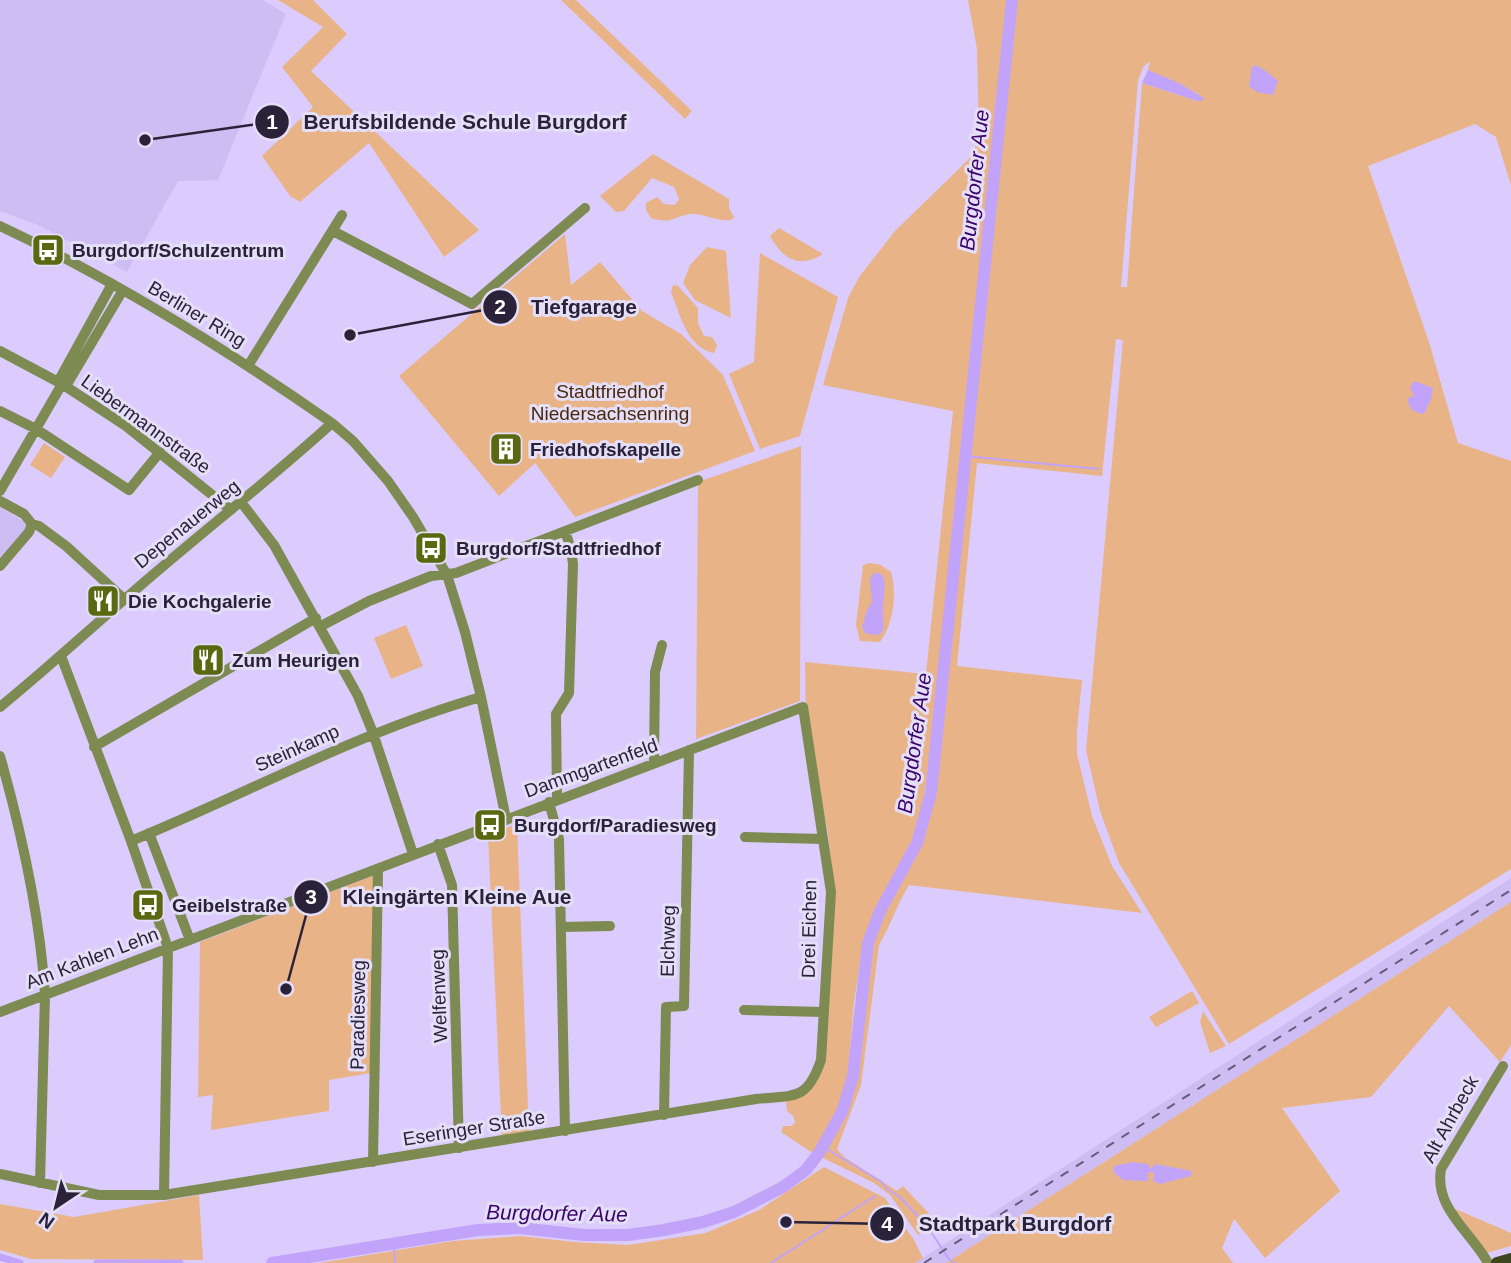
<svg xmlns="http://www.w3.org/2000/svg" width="1511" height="1263" font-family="Arial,sans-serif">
  <rect width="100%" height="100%" fill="#dbccfd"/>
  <path fill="#cebdf2" d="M0 0H263L286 14 218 180 178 181 127 272 38 225 0 211Z
    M0 507 30 525 0 562Z
    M1511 878V902L946 1263H915Z"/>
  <path fill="#e9b388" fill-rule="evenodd" d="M278 0H313L347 34 311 71 479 230 444 257 369 143 300 202 290 196 262 156 313 107 282 67 323 27Z
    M561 0H576L692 111 685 119Z
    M968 0H1008L939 675 924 800 911 846 876 911 868 932 861 957 854 1002 847 1083 836 1115 814 1154 781 1132 783 1126H792L795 1122 793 1116 787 1111 786 1100C810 1093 815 1089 823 1066L834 892 828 833 806 726 805 662 926 674 953 411 823 385 848 298 859 277 895 231 969 159 979 139 977 49Z
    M1014 0H1511V185L1496 137 1475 124 1368 166 1429 342 1458 443 1511 461V869L1229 1044 1119 863 1100 811 1086 750 1123 340 1116 339 1102 476 977 463 957 666 1082 680 1077 730V754L1092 816 1112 866 1142 913 909 885C897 904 891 925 879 945L861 1085 837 1149 844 1157 897 1191 903 1186 938 1223 918 1235 890 1195 874 1183 821 1157 845 1114 855 1078 871 944 882 914 920 844 934 792ZM1150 61 1148 70 1199 94 1197 101 1142 83 1127 287H1121L1138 81 1143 67Z
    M653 154 729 199V208L734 217 731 220C717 222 704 213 691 214 672 216 674 225 651 218L646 210V203L657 197 664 204 675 205 679 199 674 187 652 178 624 211 616 212 600 196Z
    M779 228 823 254C798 269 783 259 770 236Z
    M565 234 571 285 600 262 642 311 681 334 723 375 755 451 575 517 535 463 499 496 399 376Z
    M707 247 726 251 731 318 695 300 683 283 690 265Z
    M760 253 838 297 800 436 760 449 729 374 754 362Z
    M673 285 678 286 698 308V323L704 336 712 337 717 345 714 353C687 348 680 314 671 292Z
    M44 443 65 457 51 478 30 465Z
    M801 446 800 701 696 739 698 482Z
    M870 563 881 565 891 572C897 594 894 623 880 642L860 641 856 625 863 565Z
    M406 625 423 666 391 679 374 638Z
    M517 824 529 1134 502 1138 488 835Z
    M375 875 371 1073 329 1080V1111L211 1130 213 1095 198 1097 200 942Z
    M1511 902V1045L1500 1062 1449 1006 1371 1097 1282 1108 1340 1191 1265 1258 1234 1219 1222 1248 1233 1263H946Z
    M1192 991 1199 1003 1156 1027 1149 1017Z
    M1203 1011 1226 1046 1210 1053 1200 1022Z
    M824 1167 885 1198 914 1240 923 1258 915 1263H319L453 1241 520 1236 574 1242 628 1245 706 1233 759 1210Z
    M199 1195 203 1260 31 1259 0 1250V1204L74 1217Z
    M1453 1208 1511 1233V1246L1486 1253Z"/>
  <path fill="#c1a4f9" d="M1255 65 1266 71 1278 81 1273 95 1257 92 1249 86 1252 67Z
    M1148 70 1179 83 1204 98 1202 101H1197L1142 83Z
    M1414 381 1433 388 1431 399 1424 414C1413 412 1410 410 1407 399L1414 395 1410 388Z
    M874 573H880L884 578C886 590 882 601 883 612 883 627 888 640 865 633L862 627 867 610 872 602 870 579Z
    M1133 1162 1148 1164 1151 1169 1155 1164 1192 1171 1191 1176 1160 1184 1153 1181 1154 1173 1148 1172V1181H1145L1123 1180 1113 1172 1114 1166Z"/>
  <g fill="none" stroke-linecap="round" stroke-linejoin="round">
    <path stroke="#c1a4f9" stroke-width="2" d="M965 456 1098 469
      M822 1146 882 1182 887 1189 900 1197 927 1226 949 1259 955 1263
      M394 1245 395 1263
      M771 1263 875 1196"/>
    <path stroke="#c1a4f9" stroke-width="7" d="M0 1257 20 1263
      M97 1263H180"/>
    <path stroke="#c1a4f9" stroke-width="12" d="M272 1263 478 1230 520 1228 584 1235H628L664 1230 703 1222 734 1212 783 1187 806 1170 819 1153 842 1112 853 1076 868 943 880 911 917 843 931 793 1012 0"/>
    <path stroke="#7d8a51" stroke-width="10" d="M0 226C117 281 226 349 332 423L353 441 388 481 413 517 447 575 465 632 481 697 506 819
      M333 231 472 304 585 208
      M0 351 62 384 126 426 231 510
      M248 366 342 215
      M58 382 112 284
      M66 386 123 290
      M0 411 36 429 129 490 160 452
      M0 491 62 384
      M0 501 24 514 32 524 39 526 66 546 124 599
      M241 502 274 545 358 696 373 733 413 854
      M0 566 29 532 32 524
      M321 626 369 601 431 576 456 573 698 480
      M61 656 131 841 168 948 164 1195
      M0 707C43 672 83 635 125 599 193 539 265 484 332 423
      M94 747 316 618
      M0 756C22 834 40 914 45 995L40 1183
      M654 763 655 672 662 645
      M557 799 556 714 569 693 573 564 571 549 565 531
      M549 802 559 839 565 1131
      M149 833 190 940
      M745 837 823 839
      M131 841C248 793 359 732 481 697
      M438 844 452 885 459 1148
      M561 927 610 926
      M744 1010 824 1012
      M0 1012 803 707 831 892 821 1060C807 1101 795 1095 756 1099L164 1195H99L0 1174
      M664 1115 666 1007 684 1006 689 750
      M373 1162 378 869
      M1488 1263C1471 1232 1434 1208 1441 1169L1503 1066"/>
    <path stroke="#3d461e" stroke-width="12" d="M1497 1263 1511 1259"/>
    <path stroke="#655b7a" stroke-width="2" stroke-dasharray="9 9" stroke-linecap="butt" d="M924 1263 1511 890"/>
  </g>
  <defs>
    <symbol id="bus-square" viewBox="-11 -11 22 22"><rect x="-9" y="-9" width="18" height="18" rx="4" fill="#5a6811" stroke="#e5def7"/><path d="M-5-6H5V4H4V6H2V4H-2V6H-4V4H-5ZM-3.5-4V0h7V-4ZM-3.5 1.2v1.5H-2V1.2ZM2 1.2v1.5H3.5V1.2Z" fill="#fff"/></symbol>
    <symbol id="building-square" viewBox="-11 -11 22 22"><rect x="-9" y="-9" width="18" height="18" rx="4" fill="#5a6811" stroke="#e5def7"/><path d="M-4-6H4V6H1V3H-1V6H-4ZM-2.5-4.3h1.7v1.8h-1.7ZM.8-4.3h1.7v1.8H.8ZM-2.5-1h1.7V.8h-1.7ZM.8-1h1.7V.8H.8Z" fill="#fff"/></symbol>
    <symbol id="restaurant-square" viewBox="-11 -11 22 22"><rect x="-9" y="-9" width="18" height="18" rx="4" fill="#5a6811" stroke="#e5def7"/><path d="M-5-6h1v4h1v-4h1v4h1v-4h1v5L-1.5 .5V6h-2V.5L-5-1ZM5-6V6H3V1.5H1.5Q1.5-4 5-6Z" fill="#fff"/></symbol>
  </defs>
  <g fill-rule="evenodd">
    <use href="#bus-square" x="29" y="231" width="38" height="38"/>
    <use href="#building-square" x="487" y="430" width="38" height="38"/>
    <use href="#bus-square" x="412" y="529" width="38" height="38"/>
    <use href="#restaurant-square" x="84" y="582" width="38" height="38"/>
    <use href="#restaurant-square" x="189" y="641" width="38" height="38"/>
    <use href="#bus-square" x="471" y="806" width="38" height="38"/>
    <use href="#bus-square" x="129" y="886" width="38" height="38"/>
  </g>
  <g text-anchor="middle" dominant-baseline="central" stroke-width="6" stroke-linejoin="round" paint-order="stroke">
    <g font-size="19" font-weight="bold" fill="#2a2239" stroke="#e5def7" text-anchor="start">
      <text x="72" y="250">Burgdorf/Schulzentrum</text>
      <text x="530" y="449">Friedhofskapelle</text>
      <text x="456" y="548">Burgdorf/Stadtfriedhof</text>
      <text x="128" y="601">Die Kochgalerie</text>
      <text x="232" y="660">Zum Heurigen</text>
      <text x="514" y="825">Burgdorf/Paradiesweg</text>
      <text x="172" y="905">Geibelstraße</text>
    </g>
    <g font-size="19" fill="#2a2239" stroke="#e5def7">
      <text transform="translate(197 314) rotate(31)">Berliner Ring</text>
      <text transform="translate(146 424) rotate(36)">Liebermannstraße</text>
      <text transform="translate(187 524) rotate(-39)">Depenauerweg</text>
      <text transform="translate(297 748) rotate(-24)">Steinkamp</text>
      <text transform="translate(591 768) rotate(-20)">Dammgartenfeld</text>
      <text transform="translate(809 929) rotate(-89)">Drei Eichen</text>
      <text transform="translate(668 941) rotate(-89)">Elchweg</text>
      <text transform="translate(92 958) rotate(-21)">Am Kahlen Lehn</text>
      <text transform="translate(439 996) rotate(-92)">Welfenweg</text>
      <text transform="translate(358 1015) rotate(-89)">Paradiesweg</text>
      <text transform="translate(1450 1119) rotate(-61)">Alt Ahrbeck</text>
      <text transform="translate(474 1128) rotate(-9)">Eseringer Straße</text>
    </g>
    <g font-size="19" fill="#48290d" stroke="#e5def7">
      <text x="610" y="391">Stadtfriedhof<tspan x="610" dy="22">Niedersachsenring</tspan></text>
    </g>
    <g font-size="21" font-style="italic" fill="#3a036a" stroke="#e5def7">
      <text transform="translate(974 180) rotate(-84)">Burgdorfer Aue</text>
      <text transform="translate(914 743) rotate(-82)">Burgdorfer Aue</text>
      <text transform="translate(557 1213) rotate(1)">Burgdorfer Aue</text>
    </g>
  </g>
  <path fill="none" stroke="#2a2239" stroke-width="2.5" d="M145 140L272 122M350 335L500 307M286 989L311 897M786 1222L887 1224"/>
  <g fill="#2a2239" stroke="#e5def7" stroke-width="2.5">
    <circle cx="145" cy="140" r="7"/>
    <circle cx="350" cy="335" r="7"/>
    <circle cx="286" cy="989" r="7"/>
    <circle cx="786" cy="1222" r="7"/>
    <circle cx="272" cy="122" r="18"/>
    <circle cx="500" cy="307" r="18"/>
    <circle cx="311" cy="897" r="18"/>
    <circle cx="887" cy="1224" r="18"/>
  </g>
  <g font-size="21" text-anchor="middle" font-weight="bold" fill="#fff">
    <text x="272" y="129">1</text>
    <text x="500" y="314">2</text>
    <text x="311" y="904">3</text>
    <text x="887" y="1231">4</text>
  </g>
  <g font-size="21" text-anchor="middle" font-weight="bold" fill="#2a2239" stroke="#e5def7" stroke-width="6" stroke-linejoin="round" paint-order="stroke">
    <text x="465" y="129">Berufsbildende Schule Burgdorf</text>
    <text x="584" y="314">Tiefgarage</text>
    <text x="457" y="904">Kleingärten Kleine Aue</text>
    <text x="1015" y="1231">Stadtpark Burgdorf</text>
  </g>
  <g transform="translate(56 1207) rotate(215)" stroke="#e5def7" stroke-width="5" paint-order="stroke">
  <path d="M0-5L12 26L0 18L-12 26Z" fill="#2a2239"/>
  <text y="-10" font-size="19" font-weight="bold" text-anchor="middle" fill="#2a2239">N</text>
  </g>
</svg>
